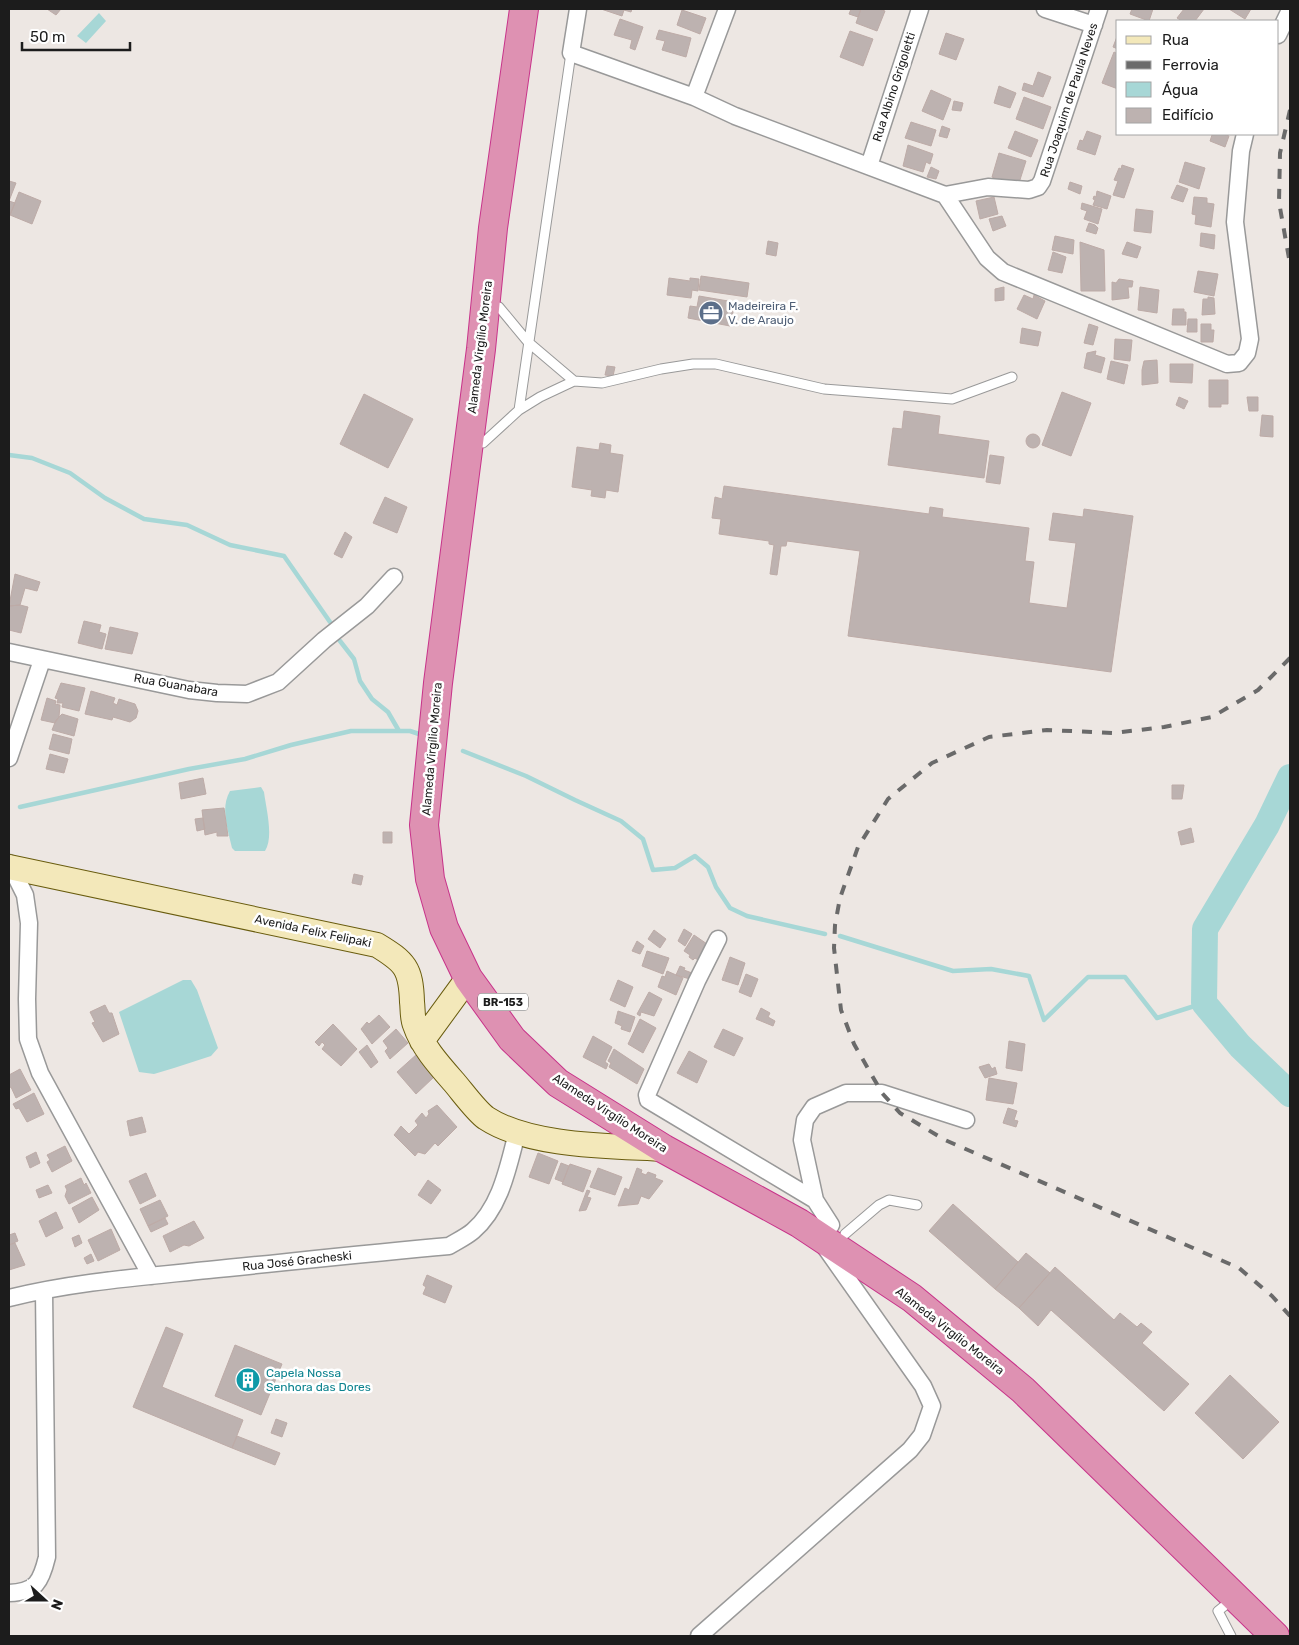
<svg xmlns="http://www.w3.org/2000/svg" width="1299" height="1645" font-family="Rubik,sans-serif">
  <rect width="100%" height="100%" fill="#ede7e3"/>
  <path fill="#a7d7d6" d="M99 13 106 21 86 43 77 36Z
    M261 787 264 792C266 808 274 837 265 851H235L232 848C228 830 220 808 230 791Z
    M183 980H191L197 990 218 1048 211 1056 174 1068 154 1074 139 1072 119 1012Z"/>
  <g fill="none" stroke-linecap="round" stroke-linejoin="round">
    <path stroke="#a7d7d6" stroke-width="4.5" d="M9 455 32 458 70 473 105 498 144 519 187 525 230 545 284 556 330 622
      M340 641 354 659 360 681 372 699 388 712 399 731
      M463 751 526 776 575 800 621 821 643 839 653 870 675 868 695 856 708 867 716 887 730 908 747 916 825 934
      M20 807 189 769 245 759 291 745 351 731H410L422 735
      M840 936 953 971 991 969 1029 976 1044 1020 1088 977H1125L1157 1018 1204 1003"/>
    <path stroke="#a7d7d6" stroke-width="26" d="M1290 777 1267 825 1205 929 1204 1003 1240 1046 1290 1094"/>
  </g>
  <path fill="#bdb2b0" stroke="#bdaba7" d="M47 9H61L56 15Z
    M601 9H632L631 12 624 10 622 16Z
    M851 9H861L858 17 849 14Z
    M861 9H879L885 11 877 31 856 23Z
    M1132 9H1153L1149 21 1130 14Z
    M1184 9H1204L1195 21H1182L1177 18Z
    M1229 9H1251L1245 19Z
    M682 10 706 18 700 34 677 25Z
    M620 19 643 27 635 50 630 48 632 40 614 35Z
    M659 30 691 38 686 57 662 50 665 41 656 39Z
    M850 31 873 39 863 66 840 57Z
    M946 33 964 39 956 60 939 54Z
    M1118 34V49L1113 47Z
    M1114 52 1118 54V89L1102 83Z
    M1038 72 1051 77 1043 97 1022 90 1024 83 1033 86Z
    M999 86 1016 93 1010 108 994 103Z
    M931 90 951 99 943 120 922 111Z
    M1024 97 1051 107 1043 129 1016 119Z
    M954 101 963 103 961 111 952 110Z
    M911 122 936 130 931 146 905 138Z
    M942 126 950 129 947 138 939 136Z
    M1015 131 1038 140 1031 157 1008 148Z
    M1087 131 1101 136 1095 155 1077 149 1080 140 1083 141Z
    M1223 134 1229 136 1225 147 1210 141 1212 135Z
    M908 145 933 154 930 164 926 162 923 172 903 166Z
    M999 153 1026 161 1018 186 992 177Z
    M1185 162 1205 168 1199 189 1179 182Z
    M1122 165 1134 169 1124 198 1113 195 1118 181 1114 180 1119 168 1121 169Z
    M931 167 939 171 936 179 927 177Z
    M9 181 16 183 9 201Z
    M1070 182 1082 186 1080 194 1068 189Z
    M1177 185 1188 189 1183 202 1171 198Z
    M1097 191 1111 196 1107 209 1093 205 1095 200 1093 199 1094 196 1096 197Z
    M19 192 41 201 32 224 10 215Z
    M994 197 998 214 980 219 976 201Z
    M1194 197 1207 198V203L1214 204 1211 227 1195 224 1196 215 1192 214Z
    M9 201 15 203 10 215H9Z
    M1082 203 1102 209 1098 224 1084 219 1087 211 1081 209Z
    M1136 209 1153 211 1151 233 1134 231Z
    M1002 216 1006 226 993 231 989 219Z
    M1089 223 1095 225 1098 228 1096 234 1086 231Z
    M1201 233 1215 235 1214 249 1200 246Z
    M1055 236 1074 240 1073 254 1052 250Z
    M768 241 778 243 776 256 766 254Z
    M1080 242 1104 250 1105 291H1081Z
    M1127 242 1141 247 1137 258 1122 254Z
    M1053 252 1066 257 1062 273 1048 270Z
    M1198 271 1218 274 1214 296 1194 292Z
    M701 276 749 283 747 297 699 290Z
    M669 278 690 281V278L699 279 698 291 692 290 691 298 667 295Z
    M1119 279 1133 281 1132 287H1128L1129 298 1112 300V282L1116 283Z
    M1004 287V300L995 301V289Z
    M1140 287 1159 290 1157 313 1138 310Z
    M1024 295 1033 299 1034 295 1045 301 1037 319 1017 309Z
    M699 296 728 301 727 306 734 307 730 326 688 318 690 306 697 307Z
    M1208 297 1214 298 1215 314 1202 315 1203 299H1208Z
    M1173 309H1184V312H1186V325H1172Z
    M1188 319H1197V332H1187Z
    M1089 324 1098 327 1093 345 1084 343Z
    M1201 324H1211V330H1214L1213 342H1201Z
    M1022 328 1041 332 1038 346 1020 343Z
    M1115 339 1132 340 1130 361 1114 359Z
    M1096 351 1095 355 1105 358 1101 373 1084 368 1087 353Z
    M1157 360 1158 383 1142 385V370L1144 361Z
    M1111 361 1128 365 1124 384 1107 379Z
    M1170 364H1193L1192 383 1170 382Z
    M607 366 615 367 613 376 605 375Z
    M1209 380H1228V404H1221V407H1209Z
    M1062 392 1091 403 1071 456 1042 445Z
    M364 394 413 419 388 468 340 444Z
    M1179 397 1188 401 1184 409 1176 405Z
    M1247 397H1258V411H1249Z
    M904 411 940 416 938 434 989 441 984 478 888 465 893 428 902 429Z
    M1262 415 1273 416V437L1260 436Z
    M1026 441a7 7 0 1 1 14 0a7 7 0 1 1-14 0Z
    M600 443 611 445 610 453 623 455 618 492 606 490 605 498 591 496 592 490 572 487 577 447 599 450Z
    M990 455 1004 457 1000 484 986 482Z
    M724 486 929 514 930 507 943 509 942 517 1029 528 1025 561 1034 562 1029 603 1067 608 1076 543 1049 540 1053 513 1083 517 1084 509 1133 516 1111 672 848 636 860 551 787 541 786 546H781L777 575 770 574 774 545 769 544V541L719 534 721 519 712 518 715 497 722 499Z
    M385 497 407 507 397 533 373 523Z
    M345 532 352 537 342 558 334 554Z
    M15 574 40 582 37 591 25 588 20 605 9 606Z
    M20 605 28 607 21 633 9 630V606Z
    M84 621 101 625 99 632 106 634 102 649 78 643Z
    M110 627 138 633 132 654 105 649Z
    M61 683 85 688 79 711 62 707 63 703H57L58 699 55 698Z
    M91 691 115 698 113 703 117 705 119 699 135 704 138 711 136 718 130 722 113 717 112 720 85 714Z
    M47 698 56 701 55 704 60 705 59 717 55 723 41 720Z
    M62 714 78 719 74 736 52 730 56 720Z
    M53 734 72 739 69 754 49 749Z
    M50 754 68 759 64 773 46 769Z
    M203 778 206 794 181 799 179 783Z
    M1172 785H1184L1182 799H1172Z
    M224 808 228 836H217V832L205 835 202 810Z
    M203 818 205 829 197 831 195 819Z
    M1191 828 1194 842 1181 845 1178 832Z
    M383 832H392V843H383Z
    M354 874 363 876 361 885 352 883Z
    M684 929 692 934 685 946 678 941Z
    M654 930 666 939 660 948 648 939Z
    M694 935 707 944 698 960 695 958 693 960 689 957 690 955 684 951Z
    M637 941 644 946 640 954 632 951Z
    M647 951 669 958 663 974 642 966Z
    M730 957 745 963 738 985 722 980Z
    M680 966 685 968 684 970 692 973 690 979 676 975Z
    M667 971 683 978 676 995 658 987 662 976 665 977Z
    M746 974 758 979 751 997 739 992Z
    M618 980 633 987 625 1007 610 1000Z
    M649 992 662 999 654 1016 641 1012 640 1016 637 1014Z
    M105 1005 109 1013H112L119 1034 103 1042 92 1023 95 1022 90 1012Z
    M761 1008 770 1013 768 1017 775 1021 773 1026 756 1019Z
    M618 1011 635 1017 630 1032 621 1029 622 1026 615 1023Z
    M379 1015 390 1027 372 1044 361 1029 367 1022 369 1024Z
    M640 1019 656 1028 643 1053 628 1044Z
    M333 1024 357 1049 341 1066 322 1049 325 1045 322 1042 319 1046 315 1042Z
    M396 1029 408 1043 390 1059 385 1051 388 1048 383 1041Z
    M723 1029 743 1038 734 1056 714 1047Z
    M593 1036 612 1047 605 1062 608 1064 606 1069 583 1057Z
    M1009 1041 1025 1044 1022 1071 1006 1068Z
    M367 1045 378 1062 371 1068 359 1052Z
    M614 1049 644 1069 637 1084 609 1067 611 1063 608 1061Z
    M689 1051 707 1061 697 1083 677 1073Z
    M417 1054 435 1076 416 1094 397 1072Z
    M989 1064 992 1069 995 1067 997 1074 985 1078 979 1067Z
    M20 1069 31 1090 16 1098 11 1087 9 1088V1075Z
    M989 1078 1017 1083 1013 1104 986 1100Z
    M34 1093 44 1114 27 1122 19 1108 16 1109 13 1104Z
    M437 1105 457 1127 438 1146 435 1143 425 1154 418 1152 415 1156 394 1135 401 1126 409 1134 418 1125 415 1121 422 1113 426 1118 429 1114 428 1111Z
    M1008 1108 1017 1111 1014 1120 1018 1121 1016 1127 1003 1123Z
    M142 1117 146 1132 130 1136 127 1121Z
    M65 1146 72 1161 52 1172 47 1162 50 1160 47 1155Z
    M36 1152 40 1163 30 1168 26 1157Z
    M538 1153 558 1161 549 1184 529 1177Z
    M561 1163 569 1166 563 1182 555 1179Z
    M570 1164 591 1171 583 1192 562 1184Z
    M598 1168 622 1177 615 1195 590 1187Z
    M637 1168 642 1170 641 1173 646 1175 648 1172 656 1175 655 1178 663 1181 649 1199 641 1196 638 1204 618 1206 625 1188 629 1190Z
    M146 1173 156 1196 140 1204 129 1181Z
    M81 1178 84 1185 86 1183 91 1193 69 1204 65 1196 67 1190 65 1186Z
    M428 1180 441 1190 431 1204 418 1195Z
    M48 1185 52 1193 39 1198 36 1190Z
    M587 1190 590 1191 587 1197 591 1198 586 1210 579 1211Z
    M92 1197 99 1210 79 1223 72 1208Z
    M160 1200 168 1216 148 1226 140 1209Z
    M953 1204 1018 1262 995 1289 929 1231Z
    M56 1212 63 1228 46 1237 39 1221Z
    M165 1218 168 1224 151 1232 148 1226Z
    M194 1221 204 1238 189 1246 184 1245 170 1252 163 1236Z
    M111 1229 120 1250 98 1261 88 1240Z
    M15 1233 18 1241 9 1245V1235Z
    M79 1235 82 1243 75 1247 72 1238Z
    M15 1243 25 1265 9 1270V1245Z
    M1026 1253 1050 1273 1019 1308 995 1289Z
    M91 1254 94 1261 87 1264 84 1258Z
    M1055 1267 1114 1320 1120 1313 1137 1327 1141 1323 1152 1332 1142 1343 1189 1384 1164 1411 1051 1310 1038 1326 1019 1308Z
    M427 1275 452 1286 445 1303 423 1294 426 1287 423 1285Z
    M166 1327 183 1334 162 1387 243 1420 232 1448 133 1407Z
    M235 1345 282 1364 261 1415 215 1396Z
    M1230 1375 1279 1422 1243 1459 1195 1413Z
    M276 1419 287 1423 282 1437 271 1433Z
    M237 1436 280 1453 275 1465 232 1448Z"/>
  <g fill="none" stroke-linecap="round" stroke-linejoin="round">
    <defs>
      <path id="lane" d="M499 307 528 342 574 381
        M519 410 571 53
        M483 443 519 410 540 397 574 381 602 383 661 369 693 364H716L824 389 952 399 1012 377
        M845 1234 879 1205 889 1200 917 1205
        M1231 1636 1218 1611 1233 1599"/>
      <path id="street" d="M578 9 571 53 694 97 735 116 945 195 987 258 1003 272 1227 364 1239 363 1247 353 1250 339 1235 222 1241 151 1245 134
        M1045 9 1094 25
        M1278 35 1290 10
        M694 97 727 9
        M869 166 920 9
        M945 195 988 187 1029 190 1038 187 1042 181 1099 9
        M9 652 189 690 217 693 247 694 278 682 324 640 367 606 394 577
        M9 758 42 660
        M9 863 25 895 29 923 27 999 28 1039 40 1073 151 1276
        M718 939 697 981 647 1095 648 1100 815 1200 831 1225
        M815 1200 802 1140 805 1120 814 1107 846 1093H882L966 1120
        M9 1298C73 1282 141 1277 208 1270 288 1262 369 1253 449 1246 457 1241 466 1237 473 1231 501 1207 508 1167 517 1133
        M9 1593C36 1592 41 1582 47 1557L44 1291
        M699 1636 910 1450 922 1435 932 1406 923 1386 825 1247"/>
      <path id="secondary" d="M9 867 377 945C405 962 411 968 412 1002 413 1009 412 1018 415 1025 422 1046 438 1064 453 1081 461 1090 476 1111 486 1118 530 1147 612 1146 664 1149
        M422 1041 468 978"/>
      <path id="highway" d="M524 9 493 228 481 349 438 683 424 825 430 879 444 928 468 978 512 1039 558 1083 664 1149 799 1223 912 1298 1023 1390 1275 1636"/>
    </defs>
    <use href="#lane" stroke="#999" stroke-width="11"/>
    <use href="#street" stroke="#999" stroke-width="19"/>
    <use href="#secondary" stroke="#695c0e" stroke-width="26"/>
    <use href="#highway" stroke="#c8338a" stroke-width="30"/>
    <use href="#lane" stroke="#fff" stroke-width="9"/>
    <use href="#street" stroke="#fff" stroke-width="16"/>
    <use href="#secondary" stroke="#f3e8ba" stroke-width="24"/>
    <use href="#highway" stroke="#de91b2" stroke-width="28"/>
    <path stroke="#6a6a6a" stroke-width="4" stroke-dasharray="10 10" stroke-linecap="butt" d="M1290 110 1280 153 1279 202 1290 264
      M1290 658 1258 690 1212 717 1164 727 1114 733 1047 730 989 737 932 763 888 799 858 847 840 898 835 925 834 948 841 1010 854 1044 882 1093 900 1113 945 1140 1239 1268 1272 1296 1290 1316"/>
  </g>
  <defs>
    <symbol id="office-disc" viewBox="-11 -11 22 22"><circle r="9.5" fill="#5c6f8a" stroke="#fff"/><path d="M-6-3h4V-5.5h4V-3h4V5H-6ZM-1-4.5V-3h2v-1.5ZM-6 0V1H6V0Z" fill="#fff"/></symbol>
    <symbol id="building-disc" viewBox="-11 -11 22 22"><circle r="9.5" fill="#0f9aa8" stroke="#fff"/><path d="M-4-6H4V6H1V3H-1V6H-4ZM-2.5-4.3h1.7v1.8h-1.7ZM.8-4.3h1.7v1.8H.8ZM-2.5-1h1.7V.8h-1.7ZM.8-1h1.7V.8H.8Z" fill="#fff"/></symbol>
  </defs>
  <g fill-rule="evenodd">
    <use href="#office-disc" x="697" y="299" width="28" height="28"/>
    <use href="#building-disc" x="234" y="1366" width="28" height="28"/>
  </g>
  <g text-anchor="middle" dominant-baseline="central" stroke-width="5" stroke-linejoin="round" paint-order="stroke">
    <rect fill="#fff" stroke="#606060" stroke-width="1" x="478" y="993.5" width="50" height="17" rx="4"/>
    <g font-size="11" font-weight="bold" fill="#1c1c1c">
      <text x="503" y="1002">BR-153</text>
    </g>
    <g font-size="12" fill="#1c1c1c" stroke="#fff">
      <text transform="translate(894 87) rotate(-72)">Rua Albino Grigoletti</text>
      <text transform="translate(1069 100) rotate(-72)">Rua Joaquim de Paula Neves</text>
      <text transform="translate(480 347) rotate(-83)">Alameda Virgílio Moreira</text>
      <text transform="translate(176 685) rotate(10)">Rua Guanabara</text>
      <text transform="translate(432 749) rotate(-85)">Alameda Virgílio Moreira</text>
      <text transform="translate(313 931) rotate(12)">Avenida Felix Felipaki</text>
      <text transform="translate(610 1113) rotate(33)">Alameda Virgílio Moreira</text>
      <text transform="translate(297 1261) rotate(-6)">Rua José Gracheski</text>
      <text transform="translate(950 1331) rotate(38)">Alameda Virgílio Moreira</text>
    </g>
    <g font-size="12" fill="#4e5e75" stroke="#fff" text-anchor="start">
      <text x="728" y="306">Madeireira F.<tspan x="728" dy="14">V. de Araujo</tspan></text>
    </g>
    <g font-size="12" fill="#0d838f" stroke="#fff" text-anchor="start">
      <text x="266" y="1373">Capela Nossa<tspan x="266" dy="14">Senhora das Dores</tspan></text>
    </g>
  </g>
  <rect width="1299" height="1645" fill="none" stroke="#1c1c1c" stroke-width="20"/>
  <rect x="1116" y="20" width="162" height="115" fill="#ffffff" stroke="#a4a4a4"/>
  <rect x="1126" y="36" width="25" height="8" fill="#f3e8ba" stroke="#a4a4a4"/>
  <text x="1162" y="45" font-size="15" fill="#1c1c1c">Rua</text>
  <rect x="1126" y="61" width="25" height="8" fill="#6a6a6a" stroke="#a4a4a4"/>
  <text x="1162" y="70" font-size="15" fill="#1c1c1c">Ferrovia</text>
  <rect x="1126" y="82" width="25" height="15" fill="#a7d7d6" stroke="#a4a4a4"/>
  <text x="1162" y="95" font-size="15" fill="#1c1c1c">Água</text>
  <rect x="1126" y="108" width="25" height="15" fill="#bdb2b0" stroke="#a4a4a4"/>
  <text x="1162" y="120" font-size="15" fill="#1c1c1c">Edifício</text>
  <g transform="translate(45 1600) rotate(111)" stroke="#ffffff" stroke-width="4" paint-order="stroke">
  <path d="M0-4L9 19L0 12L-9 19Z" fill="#1c1c1c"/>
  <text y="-8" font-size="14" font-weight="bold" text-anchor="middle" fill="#1c1c1c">N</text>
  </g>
  <path d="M22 42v8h108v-8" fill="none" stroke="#1c1c1c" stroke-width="2.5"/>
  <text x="30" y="42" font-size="15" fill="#1c1c1c" stroke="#ffffff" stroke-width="4" paint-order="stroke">50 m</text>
</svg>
